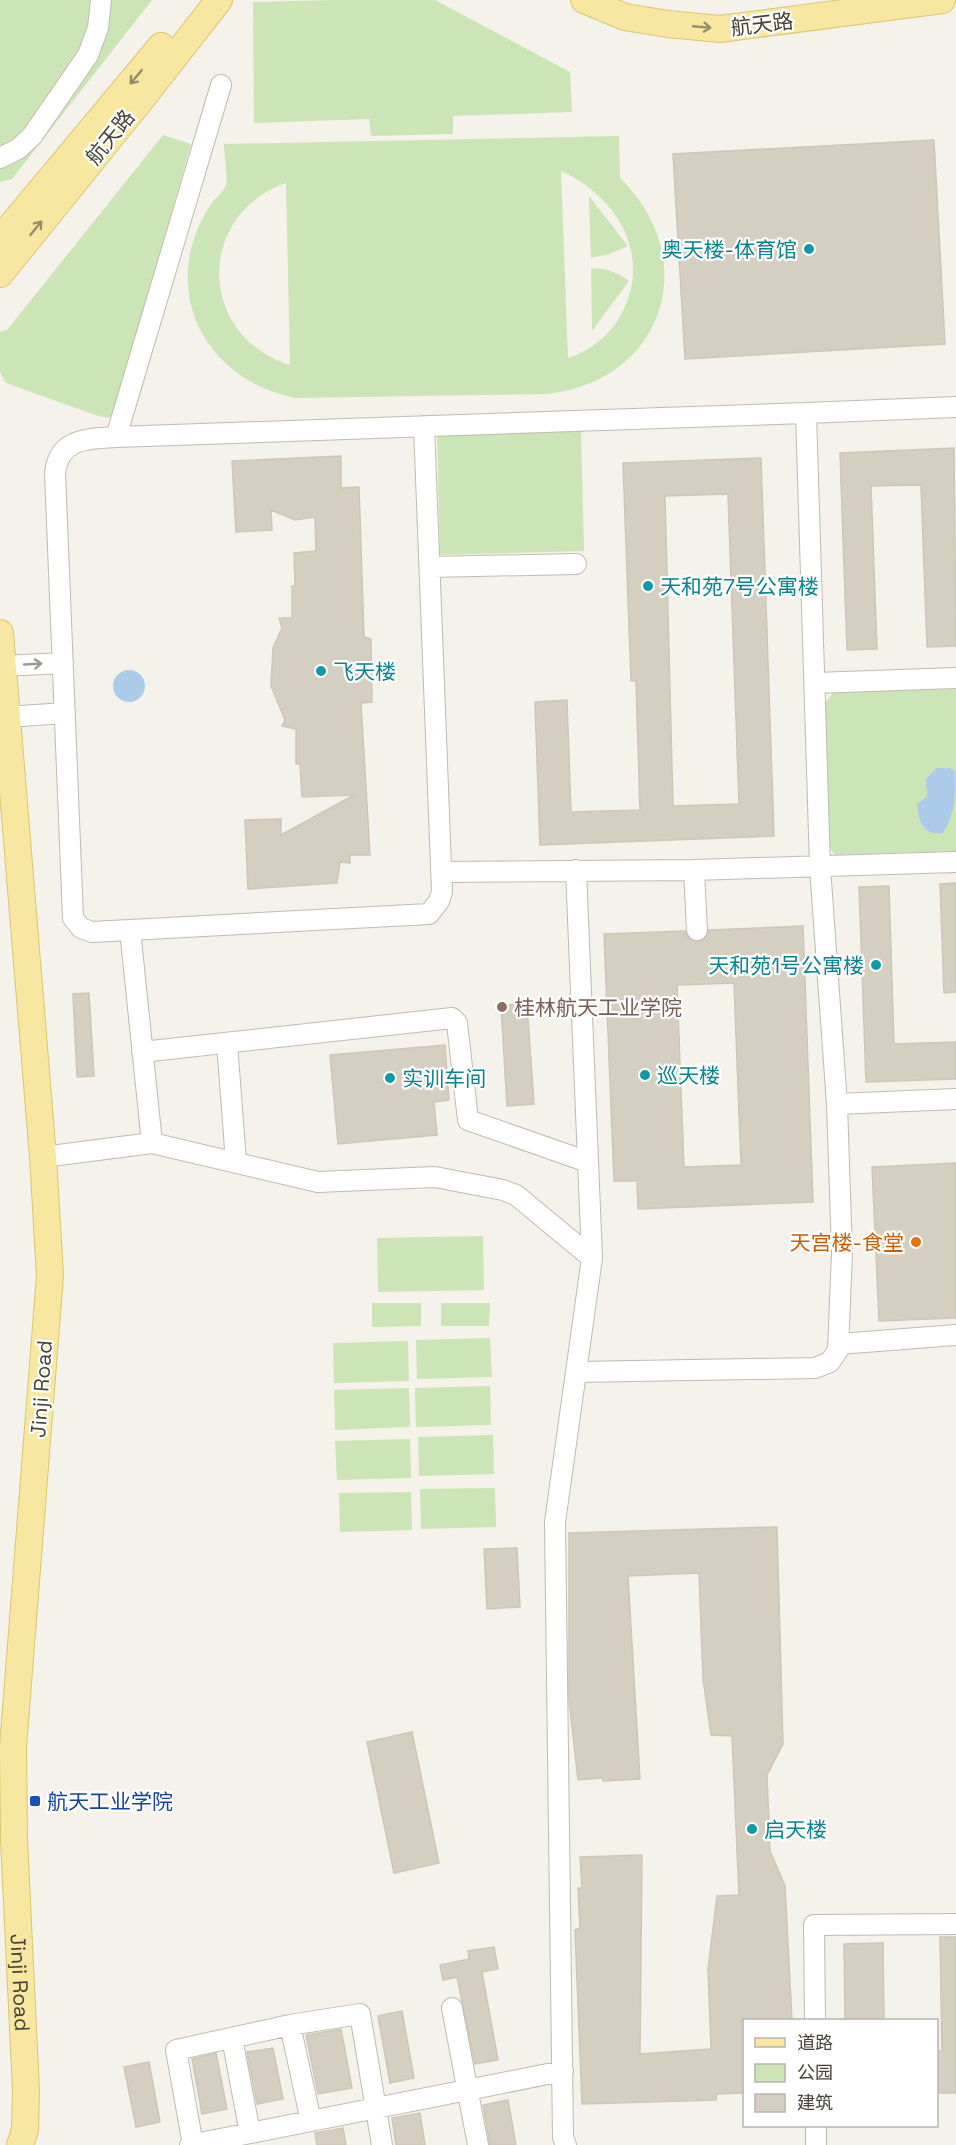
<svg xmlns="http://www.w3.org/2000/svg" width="956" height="2145" font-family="'Space Grotesk','Noto Sans SC',sans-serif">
  <rect width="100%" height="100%" fill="#f4f2ea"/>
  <path fill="#cbe5b7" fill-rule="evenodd" d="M0 0H152L12 179 0 182Z
    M335 0H435L570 72 572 112 453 116V134L371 136 369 119 254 123 253 2Z
    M163 135 191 144 115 412 109 418 98 416 6 383 0 372V332L7 330Z
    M619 136 620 178C704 260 663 383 545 394L295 398C225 384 174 323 191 249 195 233 202 217 212 203 215 198 224 192 226 185 228 175 224 155 224 144ZM561 171C621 198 656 263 616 323 605 339 587 352 568 358ZM285 183 286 184 290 365C198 336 195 217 285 183Z
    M589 196 628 246 609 254 591 258Z
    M591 269C605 267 618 273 629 281L592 331Z
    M581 428 584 551 440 555 437 431Z
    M956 689V851L835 855 828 845 822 706 834 692Z
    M483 1236 484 1290 378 1292 377 1238Z
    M372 1303H421V1326L372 1327Z
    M441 1303H490L489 1326H441Z
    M490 1338 492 1377 417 1379 416 1340Z
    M408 1341 409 1381 334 1383 333 1343Z
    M490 1386 491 1425 416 1427 415 1388Z
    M409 1388 410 1427 335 1430 334 1390Z
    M493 1435 494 1474 419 1476 418 1437Z
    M410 1439 411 1478 337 1480 335 1441Z
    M495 1488 496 1527 421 1529 420 1489Z
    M411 1492 412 1530 340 1532 339 1493Z"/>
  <path fill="#accbeb" d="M113 686a16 16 0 1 1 32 0a16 16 0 1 1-32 0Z
    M937 768H950L955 772C956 793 955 815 943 833 921 836 919 820 917 803 934 795 925 792 926 779Z"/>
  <path fill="#d5cfc1" stroke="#cfc7b4" stroke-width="1.5" fill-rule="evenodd" d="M934 140 945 344 685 359 673 154Z
    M954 448 956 646 927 647 921 485 871 486 877 649 847 650 840 453Z
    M341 456V488L359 487 364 637 371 639 372 702 361 703 370 855H350V863L340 862 337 883 248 889 245 820 281 819V835L354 795 302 797 300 764H296V729L282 726 285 720 271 686 273 648 282 628 279 618H292V586H295L294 553 316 551 315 517 295 520 271 510 272 530 236 532 232 461Z
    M761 458 774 836 540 845 535 702 567 700 571 812 640 810 636 681H631L623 463ZM728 494 739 804 673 806 665 496Z
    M956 883V992L944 993 940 884Z
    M889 886 894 1044 956 1042V1079L866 1082 859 887Z
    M803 926 813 1202 638 1209 637 1181H614L604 934 685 931 687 937 697 942 704 940 709 930ZM734 983 741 1165 684 1167 677 985Z
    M89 993 94 1076 77 1077 73 994Z
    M527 1004 534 1104 507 1106 501 1005Z
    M445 1045 449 1100 434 1102 437 1135 338 1144 330 1055Z
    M956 1163V1318L879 1321 872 1167Z
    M777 1527 783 1744 767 1775 770 1851 785 1886 792 2020H744V2093L717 2094 716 2100 582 2104 575 1930 580 1928 578 1888H582L580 1857 642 1855 640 2054 711 2049 708 1969 717 1896 739 1895 732 1736 711 1735 703 1679 699 1573 628 1576 640 1779 603 1781 602 1778 578 1780 569 1700V1533Z
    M517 1548 520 1607 487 1609 484 1549Z
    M412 1732 439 1863 394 1873 367 1742Z
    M940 1937H956V2093H936V2051H942Z
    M883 1943 884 2020H845L844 1944Z
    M494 1947 498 1969 482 1972 498 2060 475 2064 457 1977 443 1980 440 1965 469 1959 468 1951Z
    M402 2011 414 2078 390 2083 378 2016Z
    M341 2029 352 2088 318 2094 306 2035Z
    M273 2048 283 2099 257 2104 247 2052Z
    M216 2053 227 2109 202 2114 192 2059Z
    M149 2062 160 2122 136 2127 124 2067Z
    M508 2100 516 2145H490L483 2105Z
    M420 2113 425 2145H396L392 2118Z
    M343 2128 346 2145H317L315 2133Z"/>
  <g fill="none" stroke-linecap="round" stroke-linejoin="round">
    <defs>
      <path id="minor" d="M0 158 18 149 32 136 88 55 98 28 101 0
        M806 413 956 407
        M424 426 442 892 439 901 429 914 92 932 81 928 73 918 55 473C59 437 89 439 116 437L806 413 820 867 837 1104 842 1253 838 1350 830 1362 815 1368 576 1372
        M116 437 221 85
        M430 567 576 564
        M3 666 63 663
        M815 683 956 678
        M6 717 65 713
        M694 870 697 930
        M442 872 694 870 956 862
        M130 930 152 1143
        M227 1043 236 1162
        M142 1052 452 1018 457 1023 468 1120 588 1162
        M837 1104 956 1099
        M43 1157 152 1143 318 1182 435 1177 503 1190 516 1195 592 1258
        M839 1344 956 1335
        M452 2008 478 2145
        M815 2020 814 1925 956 1924
        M290 2025 360 2014 382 2145
        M232 2038 250 2133
        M816 2126V2145
        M190 2145 563 2071
        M193 2145 176 2050 290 2025 311 2121
        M566 2145 563 2137 555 1522 592 1258 576 870"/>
      <g id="major">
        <path d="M584 0 625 17 668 24 720 29 942 0"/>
        <path d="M0 239 161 46"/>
        <path d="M0 274 140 101 219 0"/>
        <path id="s1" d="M0 633 43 1157 50 1275 13 1747 14 1839 26 2091 25 2130 20 2145"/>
      </g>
    </defs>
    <use href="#minor" stroke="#bfbbae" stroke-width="22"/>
    <use href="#major" stroke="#dbc671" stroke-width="28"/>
    <use href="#minor" stroke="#fff" stroke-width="20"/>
    <use href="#major" stroke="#f7e7a1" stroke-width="26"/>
  </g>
  <defs><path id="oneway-shaft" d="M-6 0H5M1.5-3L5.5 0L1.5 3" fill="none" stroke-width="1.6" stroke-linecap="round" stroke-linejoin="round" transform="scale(1.5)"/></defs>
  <g stroke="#978d68">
    <use href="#oneway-shaft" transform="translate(702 27) rotate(5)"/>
    <use href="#oneway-shaft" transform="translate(136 77) rotate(130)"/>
    <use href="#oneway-shaft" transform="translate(36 228) rotate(-51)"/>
  </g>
  <use stroke="#9a9892" href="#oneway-shaft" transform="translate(33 664) rotate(-3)"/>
  <g fill="#0f9aa8" stroke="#fff" stroke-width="2">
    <circle cx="809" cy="249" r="6"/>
    <circle cx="648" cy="586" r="6"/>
    <circle cx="321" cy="671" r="6"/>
    <circle cx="876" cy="965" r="6"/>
    <circle cx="645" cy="1075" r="6"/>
    <circle cx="390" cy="1078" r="6"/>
    <circle cx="752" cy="1829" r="6"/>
  </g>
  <circle fill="#8d6e63" stroke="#fff" stroke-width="2" cx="502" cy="1007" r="6"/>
  <circle fill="#e8710a" stroke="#fff" stroke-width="2" cx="916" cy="1242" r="6"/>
  <rect fill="#1a4fb4" stroke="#fff" stroke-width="2" x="29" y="1795" width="12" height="12" rx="3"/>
  <g text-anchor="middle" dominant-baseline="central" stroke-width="4.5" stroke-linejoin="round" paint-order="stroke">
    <g font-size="21" fill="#484339" stroke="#fff">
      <text transform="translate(762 24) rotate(-7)">航天路</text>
      <text transform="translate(110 137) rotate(-51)">航天路</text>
      <text transform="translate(41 1389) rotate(-86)">Jinji Road</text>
      <text stroke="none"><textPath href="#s1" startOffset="1353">Jinji Road</textPath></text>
    </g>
    <g font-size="21" fill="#0d838f" stroke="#fff" text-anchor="start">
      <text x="797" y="249" text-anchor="end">奥天楼-体育馆</text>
      <text x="660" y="586">天和苑7号公寓楼</text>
      <text x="333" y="671">飞天楼</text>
      <text x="864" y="965" text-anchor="end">天和苑1号公寓楼</text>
      <text x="657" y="1075">巡天楼</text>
      <text x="402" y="1078">实训车间</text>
      <text x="764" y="1829">启天楼</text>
    </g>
    <g font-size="21" fill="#785e54" stroke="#fff" text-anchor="start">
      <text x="514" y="1007">桂林航天工业学院</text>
    </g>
    <g font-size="21" fill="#c56008" stroke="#fff" text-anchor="end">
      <text x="904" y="1242">天宫楼-食堂</text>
    </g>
    <g font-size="21" fill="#164399" stroke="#fff" text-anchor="start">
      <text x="47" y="1801">航天工业学院</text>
    </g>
  </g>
  <rect x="743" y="2019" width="195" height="108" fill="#ffffff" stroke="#b6b4b0" stroke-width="1.5"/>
  <rect x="755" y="2038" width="30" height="9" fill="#f7e7a1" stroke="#b6b4b0" stroke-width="1.5"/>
  <text x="797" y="2049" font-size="18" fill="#484339">道路</text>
  <rect x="755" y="2064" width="30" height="18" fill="#cbe5b7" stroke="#b6b4b0" stroke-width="1.5"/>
  <text x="797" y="2079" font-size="18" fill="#484339">公园</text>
  <rect x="755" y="2094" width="30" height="18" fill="#d5cfc1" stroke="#b6b4b0" stroke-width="1.5"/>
  <text x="797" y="2109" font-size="18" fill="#484339">建筑</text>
</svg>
